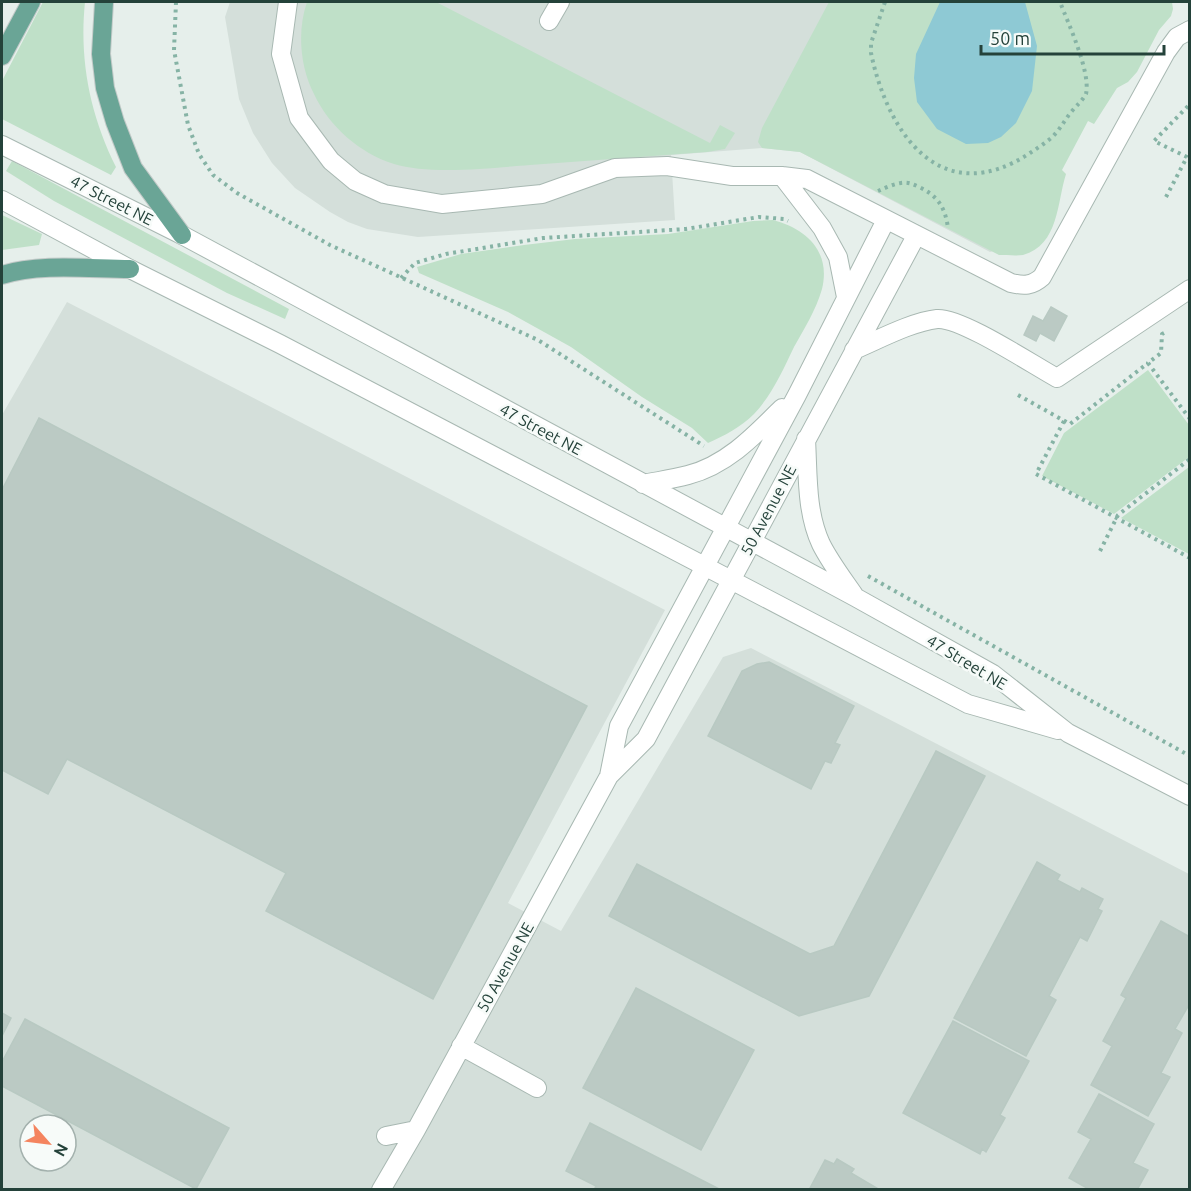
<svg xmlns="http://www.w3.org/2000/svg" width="1191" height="1191" font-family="Ubuntu,sans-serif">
  <rect width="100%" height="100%" fill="#e6efeb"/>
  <path fill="#d4dfda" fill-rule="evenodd" d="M230 2H1145L1004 248 990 252 800 152 762 148 671 155 675 220 418 237 367 229 348 222 330 212 295 188 272 163 253 133 239 99 225 17Z
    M67 302 665 610 508 903 561 931 723 657 751 648 1189 874V1189L2 1190V415ZM30 1125H66V1161H30Z"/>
  <path fill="#bfe0c8" d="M43 2H85C79 60 90 115 116 167L111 175 2 119V81Z
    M307 2H436L710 143 720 125 735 133 725 149 707 152C648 156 589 161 530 165 492 168 429 175 394 164 359 153 329 126 314 94 300 67 297 31 307 2Z
    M829 2H1172L1173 9 1171 16 1159 30 1137 72 1128 82 1117 88 1094 124 1088 121 1062 170 1066 174C1057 202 1059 245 1023 255 1016 256 1006 255 999 255L800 152 762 148 758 142 762 128Z
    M12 161 289 309 285 319 227 293 54 201 6 171Z
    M2 215 42 234 39 245 2 250Z
    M773 220C807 229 831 252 822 289 816 310 804 329 794 347 783 370 772 395 754 414 741 427 724 436 708 443L692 428 642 397 571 347 508 312 419 273 417 267 461 254 524 245 575 239 668 234 753 221Z
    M1148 370 1189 425V457L1114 514 1042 476 1064 433Z
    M1189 467V554L1121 518Z"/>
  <path fill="#8ec9d4" d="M940 2H1025L1037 46 1032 91 1016 123 1001 137 988 143 966 144 937 129 917 102 914 78 916 54Z"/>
  <path fill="#bbcac4" stroke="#b8c9c2" stroke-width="1.5" d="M1051 307 1067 316 1054 341 1040 333 1036 341 1024 335 1033 316 1043 321Z
    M39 418 587 706 433 999 266 911 286 873 67 759 48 794 2 770V490Z
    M769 662 854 706 835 743 840 745 831 763 825 761 811 789 708 736 742 671 757 664Z
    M936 751 985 776 869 996 799 1016 609 916 637 864 810 954 834 946Z
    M1037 862 1060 875 1057 880 1080 892 1082 888 1103 899 1098 909 1102 911 1087 941 1080 937 1049 996 1056 1000 1026 1056 954 1018Z
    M1161 921 1190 937V1003L1175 1029 1182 1033 1161 1073 1170 1077 1148 1116 1091 1085 1112 1046 1103 1041 1126 998 1121 995Z
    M636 988 754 1050 701 1150 583 1088Z
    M2 1013 11 1018 2 1036Z
    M25 1019 229 1128 196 1189 2 1086V1062Z
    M953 1021 1029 1061 1000 1115 1005 1118 986 1152 982 1149 980 1154 903 1113Z
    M1099 1094 1154 1124 1133 1163 1148 1170 1137 1190H1086L1087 1188 1069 1178 1091 1139 1078 1132Z
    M590 1123 721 1190H594L596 1186 566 1171Z
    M837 1159 854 1169 851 1173 880 1190H809L825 1160 834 1164Z"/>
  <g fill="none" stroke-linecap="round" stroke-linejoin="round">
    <defs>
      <path id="minor" d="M288 2 281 54 299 118 331 161 355 181 384 194 442 204 542 194 615 168 667 166 732 176H782L807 179 1011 283C1024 286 1032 286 1042 277L1166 52 1177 37 1190 30
        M549 21 560 2
        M2 145 182 235 855 597 993 674 1068 733 1190 796
        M782 176 822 228 838 257 846 297
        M2 200 130 269 280 344 968 704 1058 730
        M854 350C878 340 911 322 937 319 961 317 1033 365 1057 378L1190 289
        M806 439C808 474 806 512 821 544 830 562 843 579 854 595
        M643 484C658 481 673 479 688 475 727 465 755 435 782 408
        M609 776 646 739 916 236
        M461 1046 537 1088
        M386 1136 416 1130 609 776 619 726 797 395 886 220
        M381 1190 416 1130"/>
      <path id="major" d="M104 2 101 54 105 88 115 122 133 168 182 235
        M2 56 31 2
        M2 275C40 263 90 269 130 269"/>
    </defs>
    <use href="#minor" stroke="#a8b8b2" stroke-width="20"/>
    <use href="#major" stroke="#c2cac8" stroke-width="20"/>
    <path stroke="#86b3a5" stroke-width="4" stroke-dasharray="3 4.5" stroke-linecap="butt" d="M176 2 174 50 188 125 199 154 213 175 237 193 330 245 538 340 704 446
      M885 2 871 43V53C888 135 942 211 1030 153 1039 147 1049 141 1056 133 1062 126 1066 118 1072 111 1077 105 1082 101 1086 94 1091 72 1068 23 1060 2
      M878 191C885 188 893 184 901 183 908 182 913 184 919 187 938 196 945 207 948 228
      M1166 197 1187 157 1154 141 1190 104
      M401 278 415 263 446 254 543 238 686 229 759 217 784 219 788 221
      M1164 333 1162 334 1161 353 1148 363 1190 419
      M1018 395 1070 424 1148 363
      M1064 421 1036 474 1190 558
      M1100 551 1118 515 1190 459
      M868 576 1190 756"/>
    <use href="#minor" stroke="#fff" stroke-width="18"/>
    <use href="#major" stroke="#6aa596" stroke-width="18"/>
  </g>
  <g text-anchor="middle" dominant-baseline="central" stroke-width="5" stroke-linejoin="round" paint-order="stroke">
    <g font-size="16" fill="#24423a" stroke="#f7fbf9">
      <text transform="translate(112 200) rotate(27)">47 Street NE</text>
      <text transform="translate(541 429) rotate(28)">47 Street NE</text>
      <text transform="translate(768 510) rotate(-62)">50 Avenue NE</text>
      <text transform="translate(967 662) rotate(31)">47 Street NE</text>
      <text transform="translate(505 967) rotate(-61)">50 Avenue NE</text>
    </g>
  </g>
  <rect width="1191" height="1191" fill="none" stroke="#24423a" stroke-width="6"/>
  <g transform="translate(48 1143) rotate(118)"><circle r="28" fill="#f7fbf9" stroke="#a3b1ad" stroke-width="1.5"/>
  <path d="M0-4.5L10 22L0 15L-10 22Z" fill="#f4845f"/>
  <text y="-9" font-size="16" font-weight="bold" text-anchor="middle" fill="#24423a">N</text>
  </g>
  <path d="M981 45v9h183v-9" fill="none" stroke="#24423a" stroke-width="3"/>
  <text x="990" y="45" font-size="18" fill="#24423a" stroke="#f7fbf9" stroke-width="4.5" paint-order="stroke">50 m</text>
</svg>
